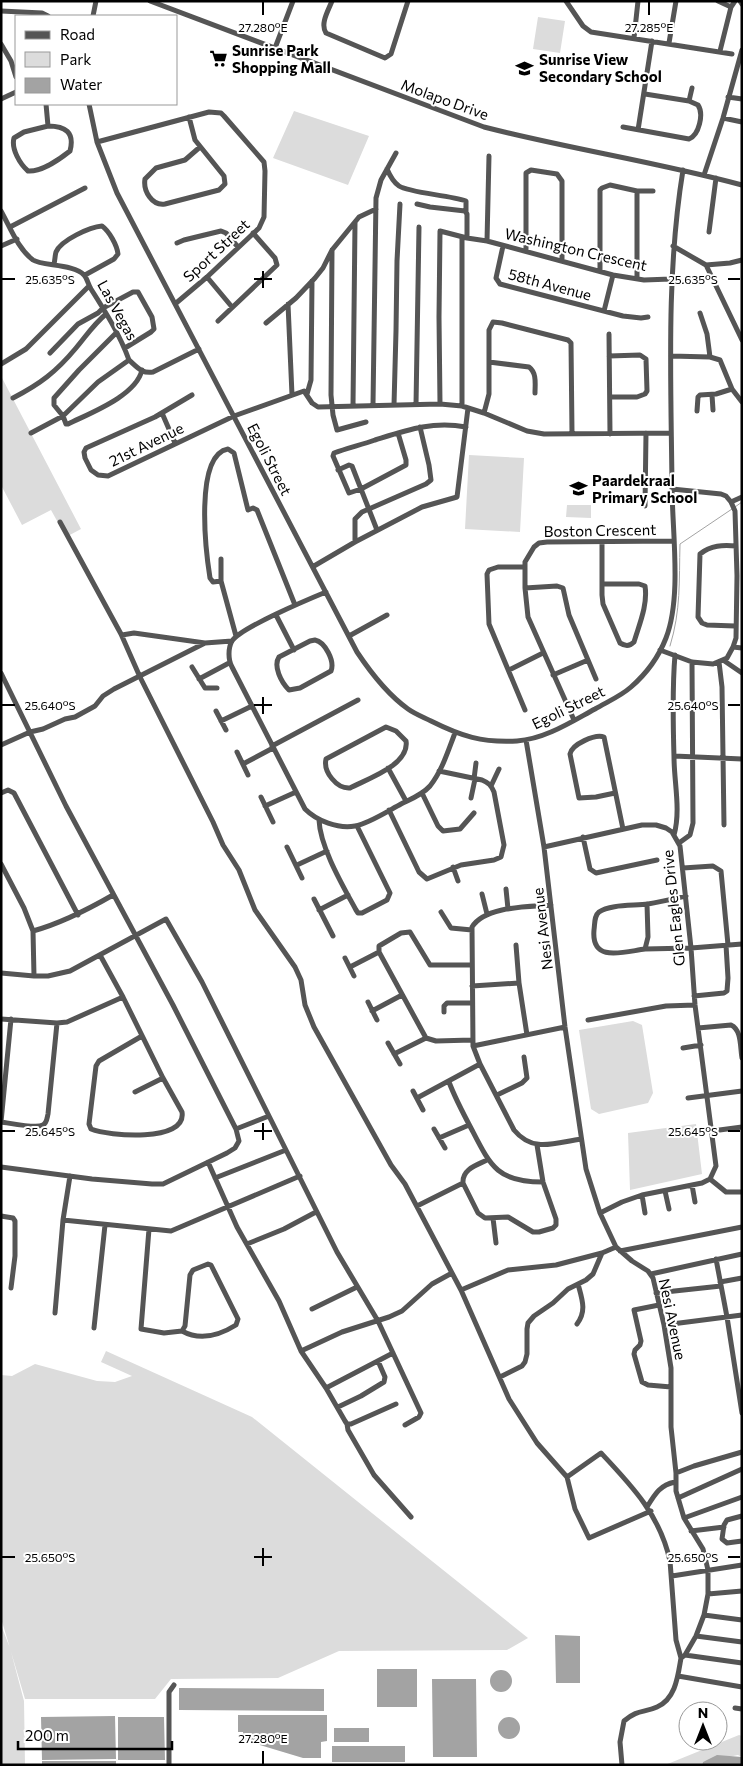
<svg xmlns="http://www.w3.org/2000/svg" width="743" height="1766" font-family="Commissioner,sans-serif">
  <rect width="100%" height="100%" fill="#fff"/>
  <path fill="#dcdcdc" d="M538 17 565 21 560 53 533 49Z
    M294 111 369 136 348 185 273 158Z
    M1 376 81 529 66 537 51 510 22 525 1 485Z
    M469 455 524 458 520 532 465 529Z
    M567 505H591V518L566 517Z
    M633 1021 642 1025 653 1093 648 1103 599 1114 591 1109 579 1030Z
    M696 1124 702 1174 630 1190 628 1133Z
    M106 1351 252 1417 528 1638 507 1650 339 1651 278 1678 171 1679 155 1699H25L1 1618V1375L12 1376 35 1364 97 1381 115 1382 132 1376 101 1362Z
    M1 1625 10 1648 24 1701 25 1765H1Z
    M739 1735 742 1736V1757L738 1755 703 1762 702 1765H665Z"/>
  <path fill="#a3a3a3" d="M555 1635 580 1636V1683H556Z
    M377 1669H417V1707H377Z
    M490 1681a11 11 0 1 1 22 0a11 11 0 1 1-22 0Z
    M432 1679H476L477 1757H433Z
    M179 1688 324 1689V1711L179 1710Z
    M238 1715H327V1741L321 1742V1758H303L243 1740V1732H238Z
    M115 1716 116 1759 42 1760 41 1717Z
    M498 1728a11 11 0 1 1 22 0a11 11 0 1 1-22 0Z
    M118 1717H164L165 1760H118Z
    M334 1728H369V1742H334Z
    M332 1746H405V1762H332Z
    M717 1755 742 1757V1765H702L703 1762Z
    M42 1761H116V1765H42Z"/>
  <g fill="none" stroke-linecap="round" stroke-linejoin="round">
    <path stroke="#a3a3a3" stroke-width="1" d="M735 507 742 502
      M670 646C681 610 679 581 680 544L732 509"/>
    <path stroke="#555" stroke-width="5" d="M150 1 484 127C570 149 657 162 742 185
      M332 1C328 11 320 24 326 33L385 58 391 54 408 1
      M566 1 583 26 591 32 732 54
      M718 1 731 7
      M740 1 742 4
      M1 11 42 13 48 16
      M93 16 96 1
      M634 38 638 1
      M669 43 676 1
      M1 44 11 61 16 77
      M275 48 293 1
      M720 51 731 7 735 1
      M728 97 742 99
      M1 99 16 92
      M689 101 692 88
      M46 104 48 126 24 132 14 138C11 149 20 164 28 171 41 172 60 159 70 151 75 132 65 126 48 126
      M89 104 97 142 117 193 357 652C371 673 387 694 408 709 415 714 423 717 431 721 461 736 482 743 517 741 545 739 571 722 595 709 607 702 621 696 631 687 646 674 659 656 666 638 682 597 672 530 672 486 671 380 666 274 683 170
      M189 117 195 140 224 176 225 184 219 190 165 204C152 206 143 191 145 179L156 168 185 160 200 147
      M723 118 742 122
      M623 127 689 139C699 135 704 114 698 105L689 101 645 94
      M638 130 652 41
      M97 142 209 112 221 113 224 116 264 162 265 171 264 217 259 228 207 277 175 304
      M387 169C390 176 393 182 399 186 410 193 449 195 466 201V212
      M704 175 723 118 742 50
      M417 204 430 207 465 211 467 214V238L487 241 613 275 644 280 671 279
      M1 211C10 227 18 249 33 260 42 266 74 264 84 275 87 278 88 284 91 289 105 311 120 335 129 360 137 367 142 374 153 372L199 349
      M10 227 85 188
      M709 232 716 178
      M487 241 489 156
      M177 243 184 240 221 231 226 233 238 247
      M1 246 17 239
      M503 246 496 278 500 284 623 316 641 318 648 317
      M673 246 706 265 742 340
      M332 250 331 395 333 415 337 430 366 422
      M526 251V173L531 170 557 174 562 181V261
      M54 264C55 260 55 255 56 252 61 240 90 227 102 226 109 231 117 245 118 254L114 259 85 275
      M706 265 730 263 742 260
      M600 271V190L602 188 610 185 637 191H653
      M207 277 232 307
      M637 279V191
      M288 304 292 395
      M604 311 613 275
      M700 313 707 334 710 357
      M218 321 277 265 275 258 253 233
      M266 323 296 298 315 278 323 268 332 250 359 217 376 209
      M116 333 79 370 54 398V405L63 416 66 424H68C90 413 136 396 142 370
      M609 334 610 434
      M50 353 78 324 98 313 103 308 133 292H138L152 317 154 329 151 332 125 348
      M609 356 640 355 646 359 647 391 645 394 637 397H610
      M671 356 710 357 720 360 732 389 742 402
      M489 362 529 367C537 373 535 384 535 393
      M1 364 26 349 89 286
      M307 394 311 380 312 281
      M192 395 155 417 86 448 84 452 85 458 91 470 98 475 108 476 234 416 304 391 312 403 318 407 440 404 462 406 484 413 527 431 544 434 671 433
      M712 395 713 410
      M13 398C40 384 56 372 76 348 87 335 93 325 106 314
      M440 404 439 317 440 231 467 238
      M373 405 376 198 381 180 396 153
      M394 405 396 331 397 261 400 204
      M416 405 419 227
      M353 406 355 223
      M462 406V237
      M697 411 698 397 700 395 716 394 732 389
      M162 413 175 443
      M484 413 489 394V330L493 322 502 323 568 340 571 343 572 433
      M31 433 63 416 98 382 129 360
      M398 433 406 460V465L361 489 349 493 333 456 334 453C347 448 361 445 375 440 407 430 432 421 466 427
      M338 470 349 465 352 466 377 530
      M731 502 742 497
      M645 506 646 433
      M60 522 121 634 140 677 213 822 223 845 239 870 255 910 295 967 301 980 305 1005 314 1027 391 1165 405 1184 461 1290 509 1399 537 1443 567 1477 575 1509 589 1538 651 1511
      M355 542V519L362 512 426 484 431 480 429 465 420 427
      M221 559V581L236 636
      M314 566 355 542 422 507 457 497 468 408
      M525 567H498L489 570 487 574 489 624 525 710
      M221 581 213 582 210 578C206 553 194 455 228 449L234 453 248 510 253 508 257 510 295 605
      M602 584H639L645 586C648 605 639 625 634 642 629 647 625 646 620 643L603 604 602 595V542
      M525 588 557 586 563 588 569 615 596 679
      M326 592C309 599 240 628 232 641 228 648 228 660 232 667L305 809C317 821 338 829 355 826 368 824 388 811 401 804 411 799 422 795 430 786 442 771 448 751 455 733
      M276 615 294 650
      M735 626 707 625 702 623 698 617 700 554C711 545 723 545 736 546
      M122 635 134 633 205 643
      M349 636 387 615
      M315 640C325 642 335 661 331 671L300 688 289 690C281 682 273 666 279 657L310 641Z
      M733 647 742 648
      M660 650 692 662 713 664 727 658 733 647 736 638 737 576 735 511 731 502 726 496 721 494 672 489
      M723 660 742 673
      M719 662 722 687 724 825
      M192 667 205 688H217
      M509 670 543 653
      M1 673 66 806 173 1005 236 1129 239 1141 235 1148 227 1153 163 1184H152L92 1179 1 1167
      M553 675 588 660
      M199 679 229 663
      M216 711 226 730
      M574 720 528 617 525 588V562L534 547 539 543 547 542 674 541
      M221 721 252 706
      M386 727 396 731 406 741C410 765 367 779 350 788 337 789 323 772 326 759Z
      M526 740 544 847 565 1027 586 1169 600 1213 616 1247 632 1261 648 1271 653 1278 664 1325 671 1368V1427L676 1473V1491L684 1518 703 1549 708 1570V1594L704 1615 696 1636 685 1655 681 1658C678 1675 676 1699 657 1707 644 1713 638 1709 624 1721L620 1742 622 1765
      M1 745 30 732 43 729 65 719 75 717 95 706 103 696 114 689 205 643 232 641
      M272 746 358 700
      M237 752 248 775
      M674 756 742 759
      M243 764 273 748
      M388 768 406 801
      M474 779 476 763
      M491 786 499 769
      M1 793 8 790 14 793 78 915
      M422 793 438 826 443 831 460 829 474 813
      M615 793 596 797 579 798 570 754C572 744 595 734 604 737L623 829
      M261 797 273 822
      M471 798 475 779
      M265 806 296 792
      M389 810 419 872 427 879 461 865 494 860 501 857 504 845 494 792C491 785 489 783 482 780L439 771
      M319 820C320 847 343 886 356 910L358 913H362L387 900 390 893 357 826
      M674 835C681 810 674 782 674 757 673 723 672 689 675 655
      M583 837 590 869 596 873 657 860
      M679 843 690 835 693 823 692 662
      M287 847 302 878
      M544 847 642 825H656L666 828 672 832 680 846 691 948 695 1005 716 1166 710 1179 702 1183 642 1195 622 1202 600 1213
      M1 864 24 908 33 931 34 976
      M297 865 327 851
      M453 867 458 881
      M683 868 713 866 721 871 728 945
      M506 889 508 909
      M482 894 487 914
      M314 899 333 936
      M647 904 648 937 645 949C623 952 591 963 594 930 595 923 594 916 599 912 610 904 635 906 648 904 661 902 673 899 686 896
      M551 905C528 907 485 906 472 927L473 1046 480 1064 514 1130C533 1153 554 1143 581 1139
      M319 910 348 895
      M441 912 451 928 472 930
      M33 931C62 923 87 910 113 895
      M516 945 519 983 527 1035
      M645 949 691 948 742 944
      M100 955 123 997 163 1078 182 1112C187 1143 108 1136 91 1129L89 1124 96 1066 99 1061 142 1036
      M345 958 354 976
      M350 967 379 952
      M1 973 34 976H48L70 971 166 919 202 982 337 1252 378 1321 421 1413 419 1417 405 1425
      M472 986 519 983
      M694 996 724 993 727 991 728 978 726 945
      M368 1002 377 1020
      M372 1011 402 995
      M444 1012V1006L447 1003H472
      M1 1019 57 1023 67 1022 123 997
      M588 1020 666 1006 695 1005
      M698 1028 731 1025C742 1030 740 1048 742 1058
      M472 1040 436 1041 426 1038 379 952V946L401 933 410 932 430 965H472
      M388 1043 400 1064
      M473 1046 565 1027
      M683 1048 701 1045
      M394 1054 426 1038
      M449 1082C455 1098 464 1115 472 1130 491 1167 498 1182 543 1182
      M413 1091 423 1110
      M135 1092 163 1078
      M497 1095 522 1083 527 1078 524 1057
      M417 1098 480 1064
      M688 1098 742 1091
      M1 1122C10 1123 36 1129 43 1125 47 1123 47 1118 48 1114L57 1023
      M1 1122 11 1019
      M236 1129 269 1116
      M434 1129 445 1148
      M712 1131 742 1127
      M439 1138 469 1125
      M487 1160C477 1165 462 1169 463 1183L478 1213 485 1218 508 1217 533 1232H539L553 1228 556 1225V1219L543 1182 537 1145
      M208 1162 237 1227 279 1301 301 1351 326 1388 345 1421 347 1424H351L396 1404
      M215 1178 286 1150
      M710 1179 726 1192H742
      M692 1185 695 1202
      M665 1191 669 1209
      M642 1195 645 1213
      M417 1206 463 1183
      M1 1216 13 1218 15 1221V1256L11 1288
      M493 1218 496 1243
      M63 1220 171 1231 300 1176
      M149 1229 141 1329 164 1333 182 1331 185 1326 190 1275 193 1270 208 1264 211 1265 238 1319 236 1325C220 1335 200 1341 182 1331
      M247 1244 284 1229 316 1212
      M620 1251 742 1227
      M716 1259 727 1317 742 1413
      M651 1274 742 1254
      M720 1282 742 1278
      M461 1290 508 1270 556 1265 602 1253 616 1247
      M656 1293 721 1286
      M659 1305 634 1310 641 1341 640 1345 635 1350 634 1354 642 1382 648 1385 671 1387
      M312 1309 357 1287
      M55 1313 63 1220 70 1176
      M577 1324C587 1311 582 1299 578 1284
      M664 1325 742 1315
      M94 1328 105 1225
      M301 1351 342 1332 389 1317 402 1311 432 1284 452 1273
      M500 1377 522 1366 525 1362 527 1354V1329L528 1323 534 1316 553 1303 568 1289 586 1280 593 1274 602 1253
      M326 1388 393 1353
      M338 1407 361 1396 384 1382 385 1377 378 1361
      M347 1424 348 1430 374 1475 411 1517
      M676 1473 694 1466 742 1452
      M567 1477 601 1453C632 1486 660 1515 670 1561L676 1640 681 1658
      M678 1498 742 1469
      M647 1507C655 1494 660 1485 675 1482
      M742 1516 727 1520 724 1525 722 1539 727 1543 742 1541
      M684 1518 742 1497
      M691 1531 724 1527
      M672 1576 742 1565
      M708 1594 742 1591
      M704 1615 742 1620
      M696 1636 742 1642
      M685 1655 742 1663
      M678 1676 742 1687
      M735 1708 742 1709
      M169 1765V1692L174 1685"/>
  </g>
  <path fill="none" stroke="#000" stroke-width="2" d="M263 2V15M649 2V15M263 271V288M2 279H15M254 279H272M728 279H740M263 697V714M2 705H15M254 705H272M728 705H740M263 1123V1140M2 1131H15M254 1131H272M728 1131H740M263 1548V1566M2 1557H15M254 1557H272M728 1557H740M263 1751V1764"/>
  <defs>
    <symbol id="supermarket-bare" viewBox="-9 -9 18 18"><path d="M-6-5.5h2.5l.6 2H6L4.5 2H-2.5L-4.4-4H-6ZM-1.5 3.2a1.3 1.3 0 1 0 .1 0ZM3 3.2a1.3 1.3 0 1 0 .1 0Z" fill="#000" stroke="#fff" stroke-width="2.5" paint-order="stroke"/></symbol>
    <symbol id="school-bare" viewBox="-9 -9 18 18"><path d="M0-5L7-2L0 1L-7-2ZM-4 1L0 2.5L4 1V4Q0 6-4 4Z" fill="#000" stroke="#fff" stroke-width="2.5" paint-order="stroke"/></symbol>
  </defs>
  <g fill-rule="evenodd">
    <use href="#supermarket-bare" x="206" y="46" width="25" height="25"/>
    <use href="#school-bare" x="512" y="56" width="25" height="25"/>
    <use href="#school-bare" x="566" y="476" width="25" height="25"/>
  </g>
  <g text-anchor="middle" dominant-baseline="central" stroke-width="4" stroke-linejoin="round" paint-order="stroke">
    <g font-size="15" font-weight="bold" fill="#000" stroke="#fff" text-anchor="start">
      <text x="232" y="50">Sunrise Park<tspan x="232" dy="17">Shopping Mall</tspan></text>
      <text x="539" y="59">Sunrise View<tspan x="539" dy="17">Secondary School</tspan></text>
      <text x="592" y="480">Paardekraal<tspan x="592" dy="17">Primary School</tspan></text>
    </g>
    <g font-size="15" fill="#000" stroke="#fff">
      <text transform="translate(445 99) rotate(20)">Molapo Drive</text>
      <text transform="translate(576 249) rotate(13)">Washington Crescent</text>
      <text transform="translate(216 250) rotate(-43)">Sport Street</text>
      <text transform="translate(550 284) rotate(15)">58th Avenue</text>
      <text transform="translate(118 310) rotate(61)">Las Vegas</text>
      <text transform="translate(146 444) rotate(-26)">21st Avenue</text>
      <text transform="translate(270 459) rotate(63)">Egoli Street</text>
      <text transform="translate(600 530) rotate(-1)">Boston Crescent</text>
      <text transform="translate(568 707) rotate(-26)">Egoli Street</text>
      <text transform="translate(673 908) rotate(-96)">Glen Eagles Drive</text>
      <text transform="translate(542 929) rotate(-97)">Nesi Avenue</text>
      <text transform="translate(673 1319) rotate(78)">Nesi Avenue</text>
    </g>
  </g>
  <g font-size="12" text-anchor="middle" fill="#000" stroke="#fff" stroke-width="4" stroke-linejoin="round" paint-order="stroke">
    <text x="263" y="32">27.280°E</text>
    <text x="649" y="32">27.285°E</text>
    <text x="50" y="284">25.635°S</text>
    <text x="693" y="284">25.635°S</text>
    <text x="50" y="710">25.640°S</text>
    <text x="693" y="710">25.640°S</text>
    <text x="50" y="1136">25.645°S</text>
    <text x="693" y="1136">25.645°S</text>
    <text x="50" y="1562">25.650°S</text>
    <text x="693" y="1562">25.650°S</text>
    <text x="263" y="1743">27.280°E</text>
  </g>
  <rect width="743" height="1766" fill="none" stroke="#000000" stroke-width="5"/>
  <rect x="15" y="15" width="162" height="90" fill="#ffffff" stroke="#999999"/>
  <rect x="25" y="31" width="25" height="8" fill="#555555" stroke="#999999"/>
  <text x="60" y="40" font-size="15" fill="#000000">Road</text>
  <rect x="25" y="52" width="25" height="15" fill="#dcdcdc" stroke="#999999"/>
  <text x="60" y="65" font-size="15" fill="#000000">Park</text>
  <rect x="25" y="78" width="25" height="15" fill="#a3a3a3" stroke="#999999"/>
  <text x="60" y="90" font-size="15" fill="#000000">Water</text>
  <g transform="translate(703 1726)"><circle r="24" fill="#ffffff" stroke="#999999"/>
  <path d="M0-4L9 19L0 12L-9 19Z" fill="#000000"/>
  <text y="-8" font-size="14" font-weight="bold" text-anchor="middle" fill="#000000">N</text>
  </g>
  <path d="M18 1741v8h154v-8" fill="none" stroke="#000000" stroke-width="2.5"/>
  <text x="25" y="1741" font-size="15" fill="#000000" stroke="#ffffff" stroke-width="4" paint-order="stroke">200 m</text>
</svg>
